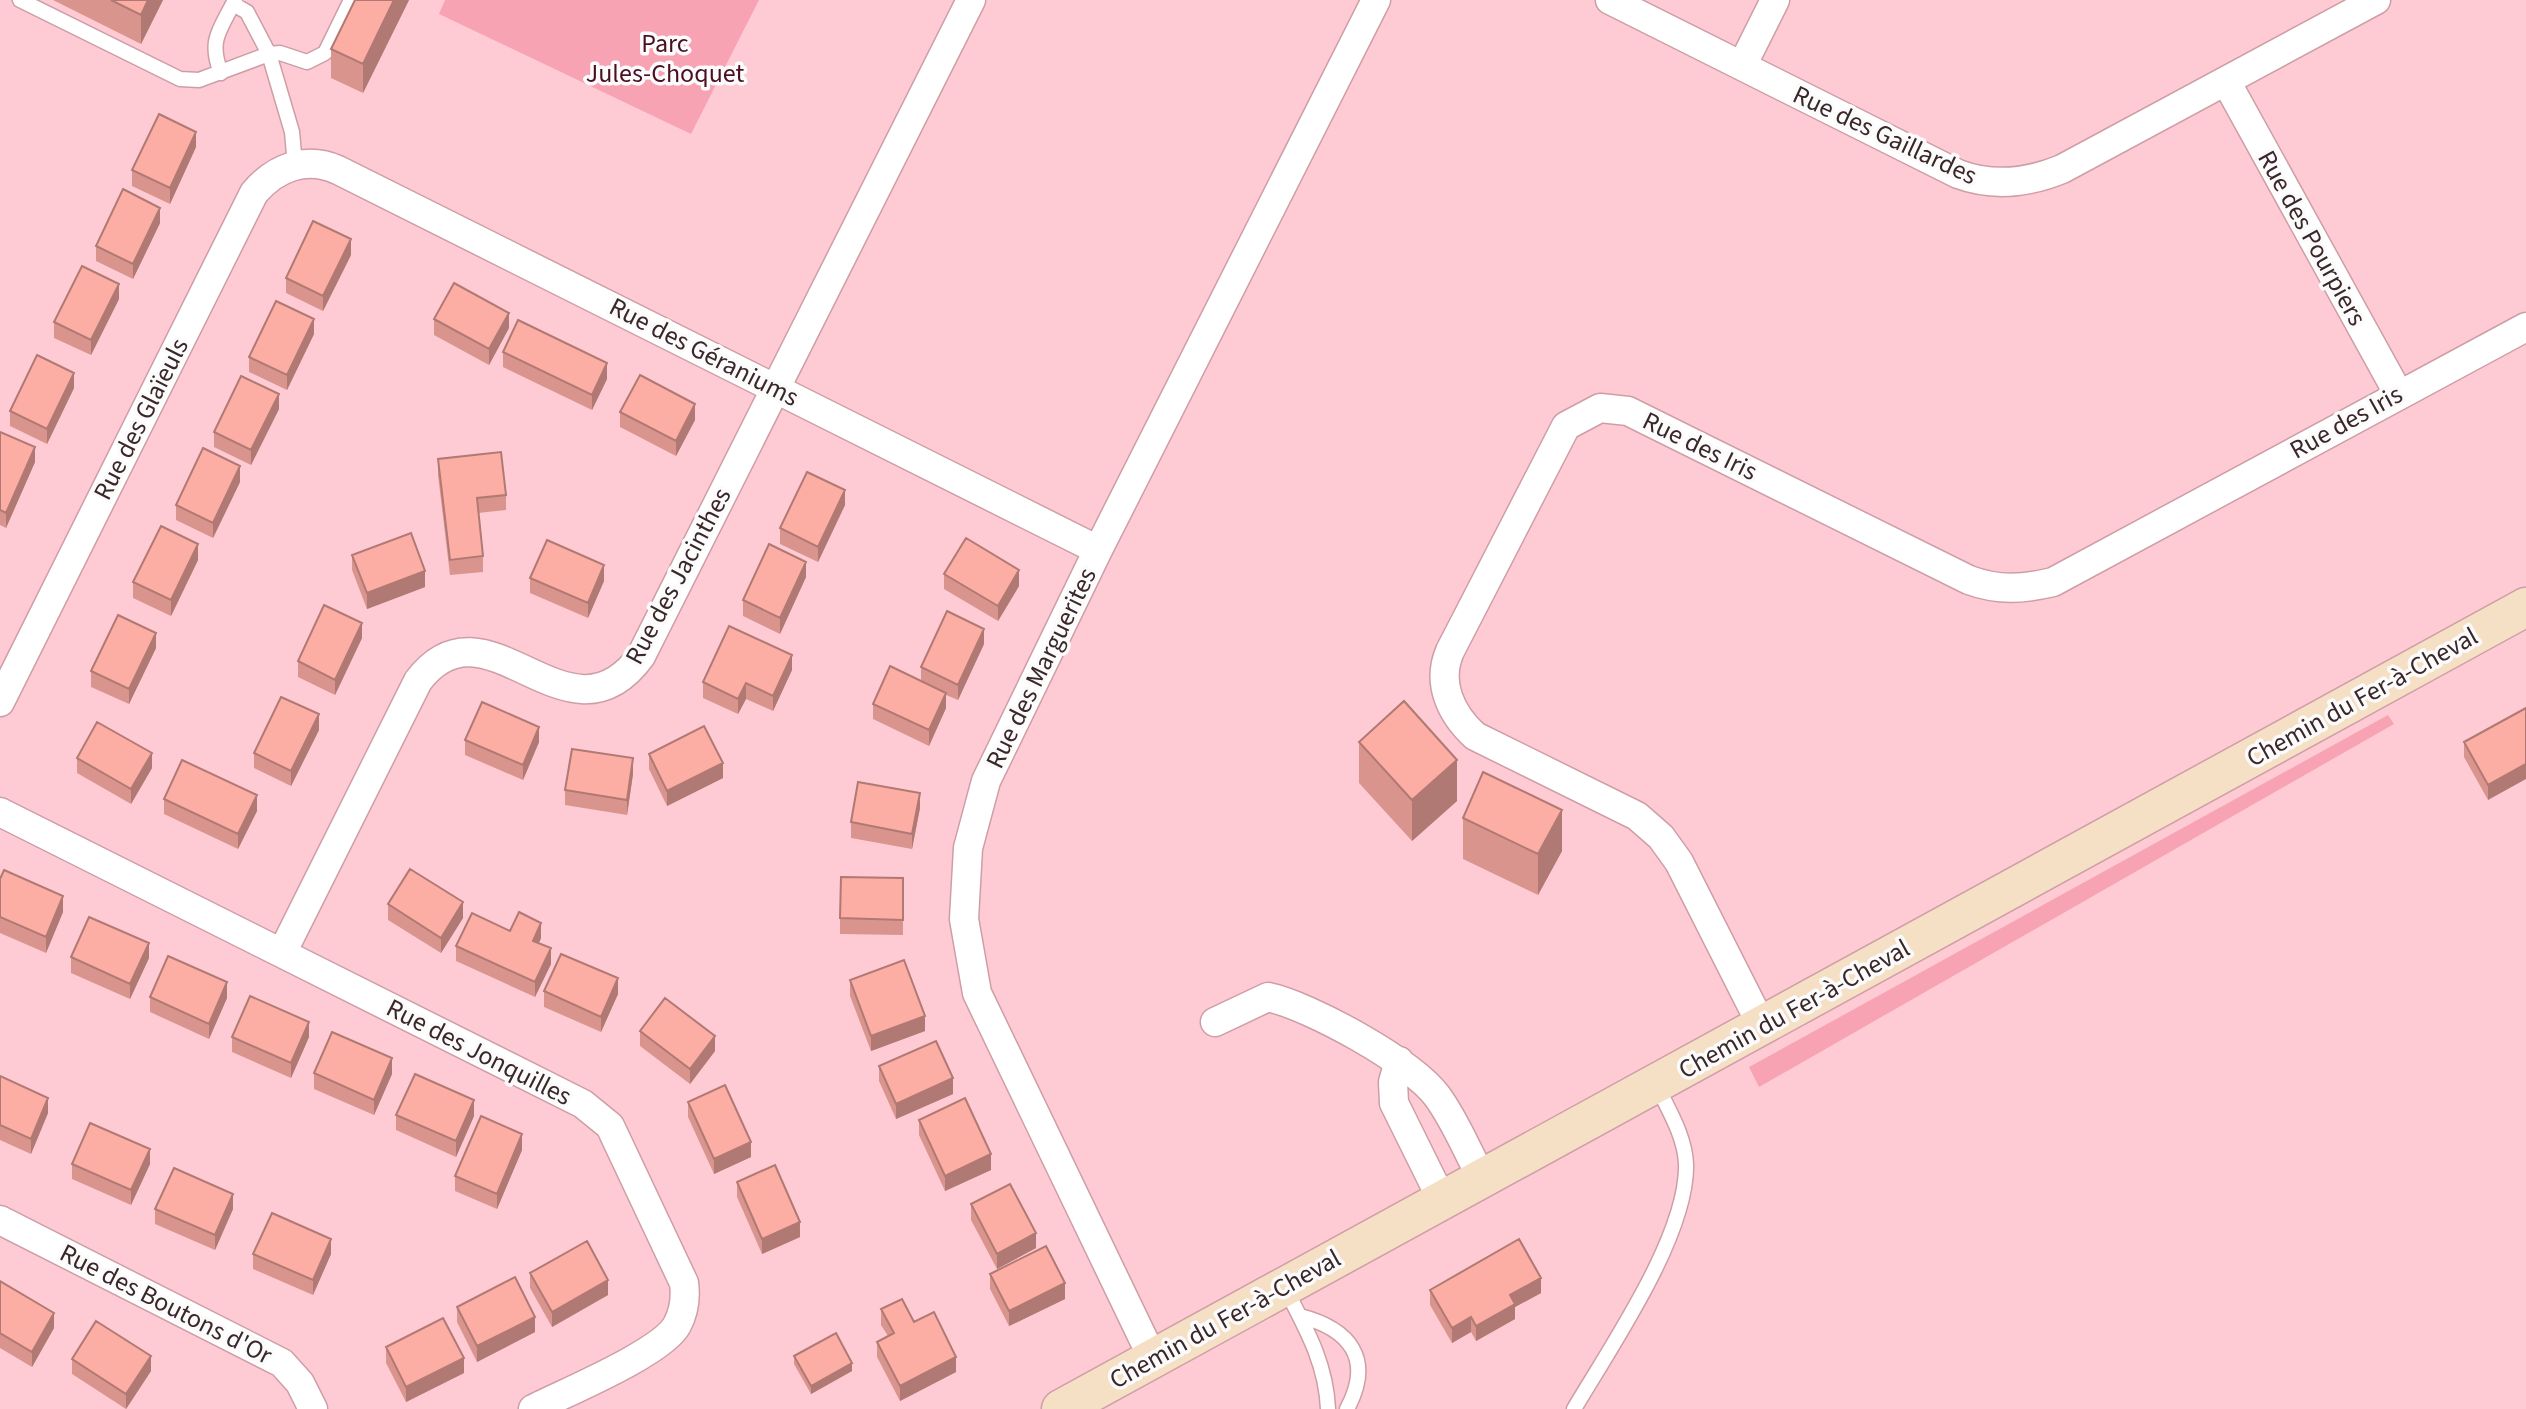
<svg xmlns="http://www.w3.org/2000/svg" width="2526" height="1409" font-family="'Source Sans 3',sans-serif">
  <rect width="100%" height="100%" fill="#fecbd4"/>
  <path fill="#f8a3b4" d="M445 0H759L691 134 439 14Z
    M2388 715 2394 724 1759 1087 1749 1067Z"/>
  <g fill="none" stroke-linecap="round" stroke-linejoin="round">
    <defs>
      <path id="lane" d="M20 0 180 79 199 80 269 54 292 132 295 165
        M233 4 247 12 269 54 280 53 307 62 325 53 351 0
        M221 73C208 40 220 30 235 0
        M1284 1286C1305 1327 1326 1362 1328 1409
        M1300 1316C1350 1329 1374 1359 1347 1409
        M1574 1409C1610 1348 1688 1235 1686 1164 1685 1136 1668 1109 1656 1084"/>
      <path id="street" d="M1610 0 1958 174C1993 187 2028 183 2062 169L2376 0
        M1742 66 1775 0
        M2227 83 2398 393
        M0 702 254 193C276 167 306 156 338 170L1098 550
        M0 812 583 1104 610 1126 684 1283C686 1298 684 1312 677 1325 662 1353 564 1393 533 1409
        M282 953 418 681C487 589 568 756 641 656L971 0
        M1215 1022 1268 997C1310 1006 1412 1062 1437 1096 1455 1120 1467 1151 1482 1178
        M1762 1026 1679 862 1661 837 1637 816 1475 736C1451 714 1436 683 1450 651L1566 426 1600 408 1628 411 1969 580C1999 591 2023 589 2053 582L2526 327
        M1399 1061 1393 1082 1394 1103 1442 1200
        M0 1220 282 1363 300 1383 313 1409
        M1153 1359 977 993 964 919 968 848 986 781 1098 550 1376 0"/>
      <path id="secondary" d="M1061 1409 2526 607"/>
    </defs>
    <use href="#lane" stroke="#ce9ea6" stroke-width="17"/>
    <use href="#street" stroke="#ce9ea6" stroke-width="31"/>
    <use href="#secondary" stroke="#ce9ea6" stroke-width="41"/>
    <use href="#lane" stroke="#fff" stroke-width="14"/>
    <use href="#street" stroke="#fff" stroke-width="28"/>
    <use href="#secondary" stroke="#f5dfc5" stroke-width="38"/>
  </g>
  <path fill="#d9958d" d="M53 0H163L141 44Z
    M409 0 363 93 331 78V49Z
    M196 147 170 204 132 186V170Z
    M160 223 133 279 96 261V246Z
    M351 255 323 311 286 293V278Z
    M119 299 91 355 54 338V322Z
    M434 319 509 328 489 365 434 335Z
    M314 334 287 390 249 372V357Z
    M503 352 607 379 592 410 503 367Z
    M74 388 47 444 10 426V411Z
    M279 409 251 465 214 447V432Z
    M620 412 695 420 676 456 620 427Z
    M0 432 35 462 6 528 0 525Z
    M438 459 506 495V510L478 513 483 556V572L450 575 438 475Z
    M240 482 213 538 176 520V505Z
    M845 505 818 562 780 544V528Z
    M352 555 425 587 367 609 352 570Z
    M198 560 171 616 133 598V582Z
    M944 574 1019 586 998 621 944 589Z
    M806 577 780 634 743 616V600Z
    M530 578 604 581 588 618 530 593Z
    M362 638 335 695 298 677V661Z
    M984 644 958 700 946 695V708L929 746 873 719V704L921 681V667Z
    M156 648 129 704 91 687V671Z
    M792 670 773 711 746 699 738 714 703 698V682Z
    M2526 708 2488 800 2464 757V742Z
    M319 730 291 786 254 768V753Z
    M465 740 539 742 523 780 465 755Z
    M1359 742 1457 801 1412 841 1359 783Z
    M649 754 723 778 667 806 649 769Z
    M77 758 152 768 131 804 77 773Z
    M633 774 627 815 565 805V790Z
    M164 799 257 811 238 849 164 814Z
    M920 808 912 849 851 838V822Z
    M1463 818 1562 851 1538 895 1463 859Z
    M903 878V935L840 934V918Z
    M0 879 63 912 46 953 0 933Z
    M388 904 463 918 441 953 388 920Z
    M510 931 541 938 539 943 551 964 535 997 456 961V946Z
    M71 957 149 958 130 999 71 973Z
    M850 980 925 1031 871 1051 850 996Z
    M544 991 618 994 601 1032 544 1007Z
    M150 997 227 998 209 1039 150 1012Z
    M640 1031 715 1051 690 1084 640 1046Z
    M232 1037H309L291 1078 232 1052Z
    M879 1066 953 1094 896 1119 879 1081Z
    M314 1073 392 1074 374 1115 314 1089Z
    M0 1076 48 1113 31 1154 0 1140Z
    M688 1102 751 1157 714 1174 688 1117Z
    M396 1115 474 1116 456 1157 396 1130Z
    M919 1120 991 1170 945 1191 919 1135Z
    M522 1150 497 1209 455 1191V1176Z
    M72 1164H150L131 1205 72 1179Z
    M737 1182 800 1237 762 1254 737 1197Z
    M971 1204 1036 1248 997 1269 971 1220Z
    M155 1209H233L215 1250 155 1224Z
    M253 1254H331L313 1295 253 1269Z
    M530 1273 608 1295 552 1327 530 1288Z
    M990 1274 1065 1299 1009 1326 990 1289Z
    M0 1281 54 1328 32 1367 0 1348Z
    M1430 1290 1541 1293 1515 1307V1319L1476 1341 1471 1332 1452 1343 1430 1305Z
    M457 1307 535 1332 477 1362 457 1322Z
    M881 1309 914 1322 956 1372 900 1401 877 1357V1342L888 1336 881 1325Z
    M386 1347 464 1373 406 1402 386 1363Z
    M794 1356 852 1371 811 1394 794 1364Z
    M72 1359 151 1371 126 1409 72 1374Z"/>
  <path fill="#b07973" d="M148 0H163L141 44V15Z
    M394 0H409L363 93V64Z
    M196 132V147L170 204V188Z
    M160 208V223L133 279V264Z
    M351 239V255L323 311V296Z
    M119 284V299L91 355V340Z
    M509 313V328L489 365V349Z
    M314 319V334L287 390V375Z
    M607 363V379L592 410V395Z
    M74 373V388L47 444V429Z
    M279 394V409L251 465V450Z
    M695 404V420L676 456V441Z
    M35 447V462L6 528V513Z
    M240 466V482L213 538V523Z
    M845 490V505L818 562V547Z
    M198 544V560L171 616V600Z
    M806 562V577L780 634V618Z
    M604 565V581L588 618V603Z
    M1019 570V586L998 621V606Z
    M425 571V587L367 609V593Z
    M362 623V638L335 695V680Z
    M984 629V644L958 700V685Z
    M156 633V648L129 704V689Z
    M792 655V670L773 711V696Z
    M746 683V699L738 714V699Z
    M946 693V708L929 746V730Z
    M319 714V730L291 786V771Z
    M539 727V742L523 780V765Z
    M152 753V768L131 804V789Z
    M633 758V774L627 815V800Z
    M1457 760V801L1412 841V800Z
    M723 763V778L667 806V791Z
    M2526 764V779L2488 800V785Z
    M920 793V808L912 849V834Z
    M257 795V811L238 849V834Z
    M1562 810V851L1538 895V854Z
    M63 896V912L46 953V937Z
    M463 902V918L441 953V938Z
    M541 923V938L533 956V941Z
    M149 943V958L130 999V984Z
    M551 948V964L535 997V982Z
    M618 978V994L601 1032V1017Z
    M227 982V998L209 1039V1024Z
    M925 1016V1031L871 1051V1036Z
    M309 1022V1037L291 1078V1063Z
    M715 1036V1051L690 1084V1069Z
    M392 1058V1074L374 1115V1100Z
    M953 1078V1094L896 1119V1104Z
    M48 1098V1113L31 1154V1139Z
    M474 1100V1116L456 1157V1141Z
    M522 1134V1150L497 1209V1194Z
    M751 1142V1157L714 1174V1159Z
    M150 1149V1164L131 1205V1190Z
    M991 1154V1170L945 1191V1176Z
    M233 1194V1209L215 1250V1235Z
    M800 1222V1237L762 1254V1239Z
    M1036 1233V1248L997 1269V1254Z
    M331 1239V1254L313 1295V1280Z
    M1541 1278V1293L1515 1307V1319L1476 1341V1326L1510 1295Z
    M608 1280V1295L552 1327V1312Z
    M1065 1283V1299L1009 1326V1311Z
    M54 1313V1328L32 1367V1352Z
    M535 1317V1332L477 1362V1346Z
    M1471 1317V1332L1452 1343V1328Z
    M151 1356V1371L126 1409V1394Z
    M956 1357V1372L900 1401V1386Z
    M464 1358V1373L406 1402V1387Z
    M852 1363V1371L811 1394V1386Z"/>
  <path fill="#fcada4" stroke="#b07973" stroke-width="2" d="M111 0H148L141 15Z
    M355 0H394L363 64 331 49Z
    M159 114 196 132 170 188 132 170Z
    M123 189 160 208 133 264 96 246Z
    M313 221 351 239 323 296 286 278Z
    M82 266 119 284 91 340 54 322Z
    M454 283 509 313 489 349 434 319Z
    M276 301 314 319 287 375 249 357Z
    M518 320 607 363 592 395 503 352Z
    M37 355 74 373 47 429 10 411Z
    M640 375 695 404 676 441 620 412Z
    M241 376 279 394 251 450 214 432Z
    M0 432 35 447 6 513 0 510Z
    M203 448 240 466 213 523 176 505Z
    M501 452 506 495 477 498 483 556 450 560 438 459Z
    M807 472 845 490 818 547 780 528Z
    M161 526 198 544 171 600 133 582Z
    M411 533 425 571 367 593 352 555Z
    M966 538 1019 570 998 606 944 574Z
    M547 540 604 565 588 603 530 578Z
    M769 544 806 562 780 618 743 600Z
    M324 605 362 623 335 680 298 661Z
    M947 611 984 629 958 685 921 667Z
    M118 615 156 633 129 689 91 671Z
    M729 626 792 655 773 696 746 683 738 699 703 682Z
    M890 666 946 693 929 730 873 704Z
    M281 697 319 714 291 771 254 753Z
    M1404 701 1457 760 1412 800 1359 742Z
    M482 702 539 727 523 765 465 740Z
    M2526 708V764L2488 785 2464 742Z
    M97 722 152 753 131 789 77 758Z
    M704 726 723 763 667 791 649 754Z
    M572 749 633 758 627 800 565 790Z
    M182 760 257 795 238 834 164 799Z
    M1483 772 1562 810 1538 854 1463 818Z
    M858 782 920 793 912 834 851 822Z
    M410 869 463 902 441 938 388 904Z
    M4 870 63 896 46 937 0 917V879Z
    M841 877 903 878V920L840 918Z
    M519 912 541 923 533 941 551 948 535 982 456 946 472 913 510 931Z
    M89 917 149 943 130 984 71 957Z
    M561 954 618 978 601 1017 544 991Z
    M168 956 227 982 209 1024 150 997Z
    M904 960 925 1016 871 1036 850 980Z
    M250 996 309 1022 291 1063 232 1037Z
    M665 998 715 1036 690 1069 640 1031Z
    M332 1032 392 1058 374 1100 314 1073Z
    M936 1041 953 1078 896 1104 879 1066Z
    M415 1074 474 1100 456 1141 396 1115Z
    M0 1076 48 1098 31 1139 0 1125Z
    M725 1085 751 1142 714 1159 688 1102Z
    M965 1098 991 1154 945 1176 919 1120Z
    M481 1116 522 1134 497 1194 455 1176Z
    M90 1123 150 1149 131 1190 72 1164Z
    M775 1165 800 1222 762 1239 737 1182Z
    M174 1168 233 1194 215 1235 155 1209Z
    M1010 1184 1036 1233 997 1254 971 1204Z
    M272 1213 331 1239 313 1280 253 1254Z
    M1519 1239 1541 1278 1510 1295 1515 1304 1476 1326 1471 1317 1452 1328 1430 1290Z
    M587 1241 608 1280 552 1312 530 1273Z
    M1046 1246 1065 1283 1009 1311 990 1274Z
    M515 1277 535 1317 477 1346 457 1307Z
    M0 1281 54 1313 32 1352 0 1333Z
    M902 1299 914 1322 934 1312 956 1357 900 1386 877 1342 894 1333 881 1309Z
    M443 1318 464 1358 406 1387 386 1347Z
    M96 1321 151 1356 126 1394 72 1359Z
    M836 1333 852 1363 811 1386 794 1356Z"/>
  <g text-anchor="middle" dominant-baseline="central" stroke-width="7" stroke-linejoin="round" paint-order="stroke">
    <g font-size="26" fill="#4a1022" stroke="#fbfbfb">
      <text x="665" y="43">Parc<tspan x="665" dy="30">Jules-Choquet</tspan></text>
    </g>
    <g font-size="26" fill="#3a272a" stroke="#fbfbfb">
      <text transform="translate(1885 135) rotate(25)">Rue des Gaillardes</text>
      <text transform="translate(2312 238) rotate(61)">Rue des Pourpiers</text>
      <text transform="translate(704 352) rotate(27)">Rue des Géraniums</text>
      <text transform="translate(141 419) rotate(-63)">Rue des Glaïeuls</text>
      <text transform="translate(2346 422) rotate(-29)">Rue des Iris</text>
      <text transform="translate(1700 446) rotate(26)">Rue des Iris</text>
      <text transform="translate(678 576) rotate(-62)">Rue des Jacinthes</text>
      <text transform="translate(1041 668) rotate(-64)">Rue des Marguerites</text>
      <text transform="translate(2362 697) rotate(-29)">Chemin du Fer-à-Cheval</text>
      <text transform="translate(1794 1009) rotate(-29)">Chemin du Fer-à-Cheval</text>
      <text transform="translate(479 1052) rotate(27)">Rue des Jonquilles</text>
      <text transform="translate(166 1304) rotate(27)">Rue des Boutons d'Or</text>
      <text transform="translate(1225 1319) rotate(-29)">Chemin du Fer-à-Cheval</text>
    </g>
  </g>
</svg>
